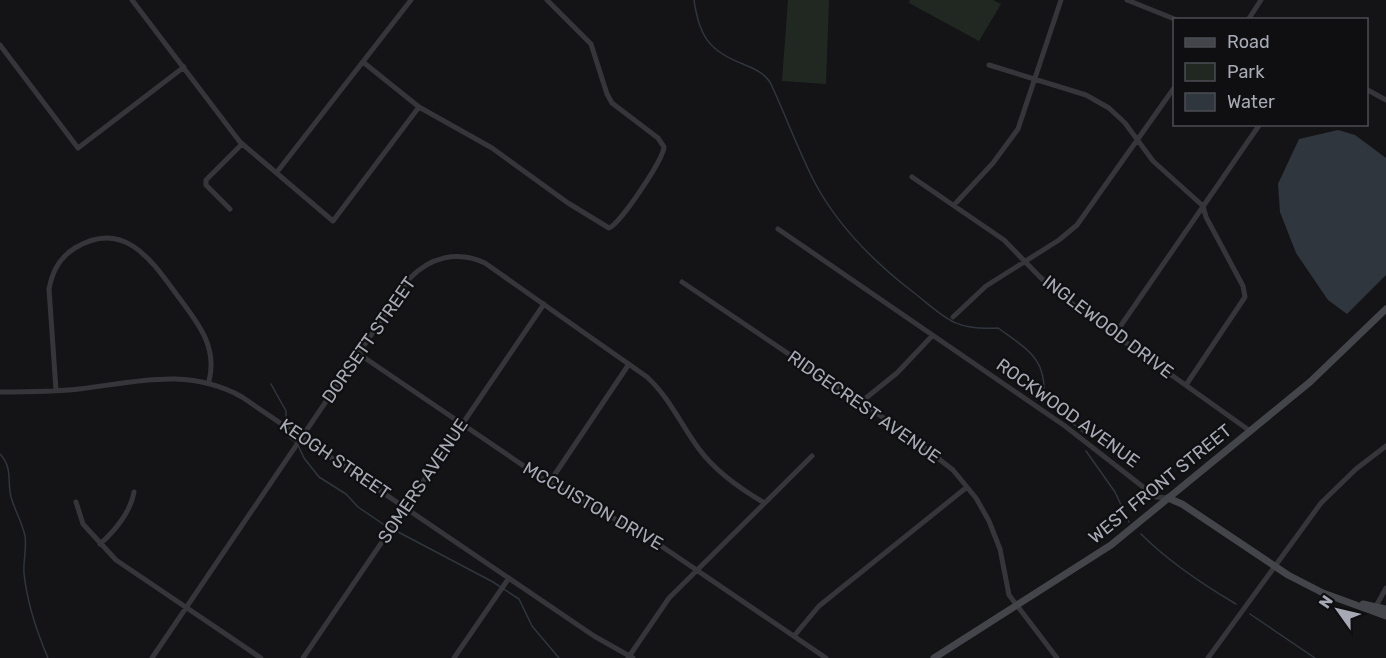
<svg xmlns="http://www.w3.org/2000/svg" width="1386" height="658" font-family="Rubik,sans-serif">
  <rect width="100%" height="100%" fill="#141416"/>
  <path fill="#212822" d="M788 0H829L826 84 782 81Z
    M910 0H993L1001 4 979 41 909 3Z"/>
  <path fill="#2f363d" d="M1338 130 1355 135 1386 158V275L1347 314 1328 300 1296 253 1280 212 1278 184 1299 139Z"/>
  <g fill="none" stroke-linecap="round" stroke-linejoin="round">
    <path stroke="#2f363d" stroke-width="1.5" d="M694 0C699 36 709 51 743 64 754 69 763 72 770 82 786 116 798 150 815 183 838 226 874 262 913 292 945 317 953 331 998 328 1028 350 1047 358 1044 399L1084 433
      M271 384 286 411V424
      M287 429 288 437 295 442
      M298 445 304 458 319 477 346 494 358 507 383 524 493 582 519 599 532 626 559 658
      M1086 451 1115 492 1129 522
      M0 454C13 468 7 481 11 497 15 511 22 522 25 536 27 548 23 561 24 573 27 603 36 630 48 658
      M1141 534C1169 562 1202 584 1236 604
      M1250 614 1315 658"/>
    <path stroke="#36363a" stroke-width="5" d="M132 0 240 142 333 221 419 107
      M1127 0 1177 20
      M1248 20 1261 0
      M0 45 78 148 184 67
      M363 62 419 107 492 148 568 203 609 228C620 224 663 160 664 147L658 138 612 103 607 94 591 44 547 0
      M989 65 1086 95 1109 108 1125 123 1153 161 1203 206 1206 217 1243 286 1245 297 1186 385
      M1366 89 1386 100
      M277 172 411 0
      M912 177 1004 240 1041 278 1076 307 1250 431
      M954 205 993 163 1018 129 1061 0
      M230 209 206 185V180L242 144
      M778 229 1065 426 1156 497 1168 498
      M682 282 903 431 953 470 976 498 989 521 1000 549 1009 595 1057 658
      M953 317 986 286 1059 240 1077 225 1174 88
      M1115 334 1260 124
      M359 354 549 483 648 537 826 658
      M56 390 49 289C52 272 60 257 75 248 124 218 152 261 177 295 197 322 218 346 209 381
      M0 392C26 392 53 392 79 389 137 382 188 367 242 397L594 636 633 658
      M861 402 897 373 932 336
      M549 483 629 364
      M76 502 83 524 116 560 261 658
      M100 544C115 531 131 511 134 492
      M1375 608 1386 588
      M794 636 819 606 967 487
      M152 658 409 279C430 257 457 250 485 263L647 377C670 398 681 425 699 449 716 472 739 488 763 502
      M303 658 544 304
      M454 658 509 578
      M628 658 669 598 812 456
      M1208 658 1321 503 1356 469 1386 446"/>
    <path stroke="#44454a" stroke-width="7" d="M1168 498 1182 504 1288 575 1323 593 1386 616
      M1363 604 1386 609
      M934 658 1111 545 1310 382 1386 309"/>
  </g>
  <g text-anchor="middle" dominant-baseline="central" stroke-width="4.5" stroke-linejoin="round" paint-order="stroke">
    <g font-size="18" fill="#a7aab5" stroke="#0f0f11">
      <text transform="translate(1108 327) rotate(37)">INGLEWOOD DRIVE</text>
      <text transform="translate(369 340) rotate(-55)">DORSETT STREET</text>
      <text transform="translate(864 407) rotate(35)">RIDGECREST AVENUE</text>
      <text transform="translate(1068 413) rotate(36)">ROCKWOOD AVENUE</text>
      <text transform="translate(335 459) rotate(34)">KEOGH STREET</text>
      <text transform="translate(423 481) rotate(-56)">SOMERS AVENUE</text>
      <text transform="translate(1160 484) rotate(-39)">WEST FRONT STREET</text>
      <text transform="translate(593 506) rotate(30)">MCCUISTON DRIVE</text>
    </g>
  </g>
  <rect x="1173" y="18" width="195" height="108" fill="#0f0f11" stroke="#4c4d53" stroke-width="1.5"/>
  <rect x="1185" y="38" width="30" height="9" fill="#44454a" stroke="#4c4d53" stroke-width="1.5"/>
  <text x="1227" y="48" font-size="18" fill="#a7aab5">Road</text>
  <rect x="1185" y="63" width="30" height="18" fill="#212822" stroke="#4c4d53" stroke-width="1.5"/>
  <text x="1227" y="78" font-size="18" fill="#a7aab5">Park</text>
  <rect x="1185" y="93" width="30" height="18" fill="#2f363d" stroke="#4c4d53" stroke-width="1.5"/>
  <text x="1227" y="108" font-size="18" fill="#a7aab5">Water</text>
  <g transform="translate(1338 610) rotate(304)" stroke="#0f0f11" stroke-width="4.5" paint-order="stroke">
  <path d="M0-4.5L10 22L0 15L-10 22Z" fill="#a7aab5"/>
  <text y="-9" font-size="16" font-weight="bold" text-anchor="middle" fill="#a7aab5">N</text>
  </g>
</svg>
